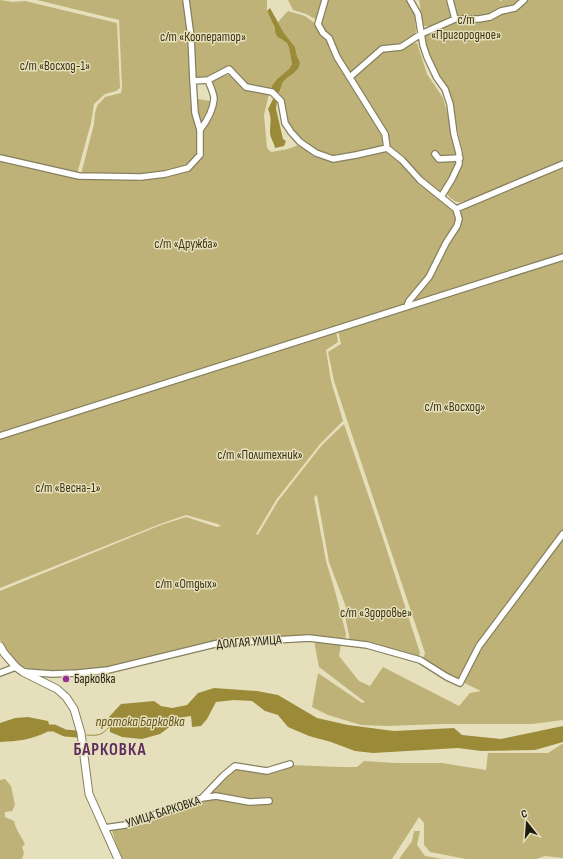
<svg xmlns="http://www.w3.org/2000/svg" width="563" height="859" font-family="'Sofia Sans Condensed',sans-serif">
  <rect width="100%" height="100%" fill="#e6dfbc"/>
  <path fill="#beb278" fill-rule="evenodd" d="M0 0 13 2 25 1 117 23 120 88 116 91 105 94 94 104 91 123 77 174 0 156Z
    M37 0H267V11L275 28V32L277 37 281 39 287 43 289 48 292 64 289 69 277 79 271 87 269 94 264 115 267 148 271 152C282 150 296 149 304 140L292 130 287 123 284 101 279 93 283 82 287 78 294 73 300 62 297 56 295 47 284 33 278 22 288 11 305 16 316 24 326 36 328 33 320 24 328 0H415L414 10 416 30 415 35 403 43 386 46 397 51 402 50 410 44 417 43 427 74 443 98 450 123 461 155 463 153 449 94 436 69 425 42 424 34 442 27 423 26 419 0H500L501 2 502 0H505V1L506 0H563V255L0 433V161L80 178 94 124 95 113 97 106 105 97 121 93 122 86 119 20ZM228 66 236 74C227 74 218 77 211 82L216 102 192 98V79C205 79 216 73 228 66ZM498 189 455 211 438 197 443 191C447 194 453 202 458 202 465 203 491 191 498 189Z
    M288 0H324L317 20 306 14 293 10Z
    M563 260V720L532 724H441L386 726 361 725 328 715 312 707 318 673 362 703 365 702 319 667 315 646V641L341 645 339 656 359 681 370 686 383 667 459 706 470 693 481 691 454 678 423 660 425 653 334 381 328 352 341 344 338 330Z
    M336 331 338 342 326 350 331 381 343 421 320 444 276 500 256 534 258 535 278 501 322 445 344 424 384 541 420 653 419 656 368 643 350 640 345 616 346 607 329 562 317 495 314 497 326 561 335 591 346 634 345 639 309 635 265 639 223 640 106 668 82 670H42L28 669 21 666 9 654 0 640V591L161 525 186 517 217 527 221 526 218 524 186 515 160 524 0 588V439Z
    M562 744H563V858L545 856 536 859H466L430 852 424 845V823L419 817 392 859H121L112 831 150 823 155 818 190 805 213 799 212 791 236 769 267 773 289 765 341 767H357L364 761 396 763H442L486 770 488 753H548Z
    M5 779 11 786 15 805 12 811 5 812V817L14 821C16 830 21 836 25 844L22 847 24 853 22 859H0V780Z
    M414 831H420L417 845 425 856 443 859H399L412 841Z"/>
  <path fill="#9b8b39" d="M270 8 284 33 295 47 297 56 300 62 299 67 294 73 287 78 283 82 279 93 271 87 277 79 289 69 292 64 289 48 287 43 281 39 277 37 275 32V28L267 11Z
    M274 97 277 101 276 109 283 139 286 141 284 146 275 148C274 142 270 138 270 132 270 123 272 118 268 109Z
    M214 688 257 691 278 695 317 718 348 725 394 731 454 728 462 735 501 739 563 726V742L535 750 481 751 458 748 373 753 355 751 331 742 309 736 288 727 278 715 265 711 252 701 234 700 216 702 207 719 201 726 192 727 191 716 178 718 168 728 160 734 142 739 122 737 110 732 109 717 121 704 154 701 161 706 172 708 187 705 198 693Z
    M28 717 48 721 49 724 47 732C30 740 18 741 0 742V723L15 718Z"/>
  <g fill="none" stroke-linecap="round" stroke-linejoin="round">
    <path stroke="#9b8b39" stroke-width="1" d="M87 735C99 736 102 735 109 727"/>
    <path stroke="#9b8b39" stroke-width="7" d="M40 728H54L65 733 77 734"/>
    <defs>
      <path id="minor" d="M325 0 318 24 323 33 329 38 337 57 385 134 387 148 402 160 420 180 456 209 459 219 457 226 446 243 429 277 409 301 407 306
        M410 0 418 14 423 45 427 57 437 78 445 89 450 104 454 134 459 153V164L452 179 441 197
        M450 0 455 19
        M350 77 382 49 401 47 421 34 455 19H479L490 17 501 11 515 8 524 0
        M193 81 208 80 229 69 246 87 272 92 281 101 285 123 291 132 300 142 316 153 333 159 356 155 387 148
        M200 130C207 121 213 110 214 99 214 93 210 86 208 80
        M435 154 439 159 460 158
        M0 158 79 176 141 177 165 174 188 168 200 155V130L195 113 193 81 191 37 186 0
        M456 209 527 179 563 164
        M0 436 563 257
        M25 672 52 674 78 673 108 670 223 642H239L309 638 367 645 420 660 447 677 460 683 479 646 563 534
        M0 673 16 667
        M202 798 224 775 235 766 267 771 290 764
        M104 828 125 825 202 798 216 796 249 802 269 801"/>
      <path id="major" d="M0 646 4 653 16 667 23 672 57 689 66 697 74 709 81 733 89 794 118 859"/>
    </defs>
    <use href="#minor" stroke="#86805f" stroke-width="8"/>
    <use href="#major" stroke="#86805f" stroke-width="9"/>
    <use href="#minor" stroke="#fff" stroke-width="5.5"/>
    <use href="#major" stroke="#fff" stroke-width="7"/>
  </g>
  <circle fill="#963197" stroke="#e6dfbc" stroke-width="1.5" cx="66" cy="679" r="4"/>
  <g text-anchor="middle" dominant-baseline="central" stroke-width="3" stroke-linejoin="round" paint-order="stroke">
    <g font-size="13" fill="#3c3512" stroke="#e6dfbc">
      <text x="466" y="20">с/т<tspan x="466" dy="15">«Пригородное»</tspan></text>
      <text x="203" y="37">с/т «Кооператор»</text>
      <text x="55" y="66">с/т «Восход-1»</text>
      <text x="186" y="244">с/т «Дружба»</text>
      <text x="455" y="407">с/т «Восход»</text>
      <text x="260" y="455">с/т «Политехник»</text>
      <text x="68" y="488">с/т «Весна-1»</text>
      <text x="186" y="584">с/т «Отдых»</text>
      <text x="376" y="613">с/т «Здоровье»</text>
    </g>
    <g font-size="13" fill="#1e1c0f" stroke="#e6dfbc">
      <text transform="translate(249 642) rotate(-4)">ДОЛГАЯ УЛИЦА</text>
      <text transform="translate(163 812) rotate(-18)">УЛИЦА БАРКОВКА</text>
    </g>
    <g font-size="13" fill="#1e1c0f" stroke="#e6dfbc" text-anchor="start">
      <text x="74" y="679">Барковка</text>
    </g>
    <g font-size="14" font-style="italic" fill="#605417" stroke="#e6dfbc">
      <text x="140" y="721">протока Барковка</text>
    </g>
    <g font-size="17" font-weight="bold" letter-spacing="1" fill="#5e2d5e" stroke="#e6dfbc">
      <text x="110" y="750">БАРКОВКА</text>
    </g>
  </g>
  <g transform="translate(527 823) rotate(343)" stroke="#e6dfbc" stroke-width="3" paint-order="stroke">
  <path d="M0-3L7 15L0 10L-7 15Z" fill="#1e1c0f"/>
  <text y="-6" font-size="11" font-weight="bold" text-anchor="middle" fill="#1e1c0f">С</text>
  </g>
</svg>
